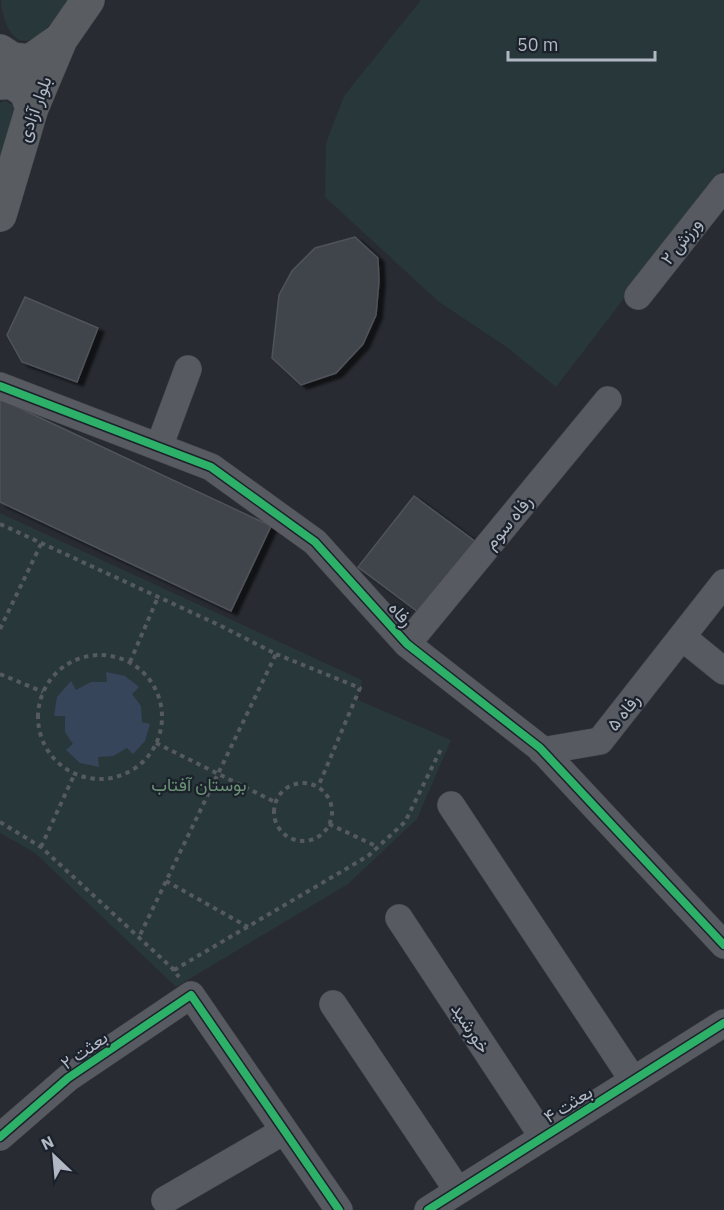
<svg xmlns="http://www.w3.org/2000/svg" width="724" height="1210" font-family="'IBM Plex Sans',Vazirmatn,sans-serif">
  <defs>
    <filter id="shadow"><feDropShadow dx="6" dy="4" stdDeviation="1.5" flood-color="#0009"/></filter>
  </defs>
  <rect width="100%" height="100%" fill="#282c32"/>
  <path fill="#283739" d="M1 0H68C61 13 47 30 34 38 12 51 1 16 1 0Z
    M421 0H724V168L556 387 508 348 439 302 325 197 326 143 344 96Z
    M5 101 17 107 0 162V103Z
    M0 513 362 680 358 700 451 740 417 819 348 884 176 987 35 853 0 833Z"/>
  <path fill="#37455b" d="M106 672 125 676 139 687 132 694 141 706 142 722 150 724 145 741 133 754 127 748 113 756 98 757 99 767 80 763 66 750 73 744 65 732V716H54L57 697 71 681 76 690 91 682H107Z"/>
  <path fill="#41454b" stroke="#4f535a" stroke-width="1.5" filter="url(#shadow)" d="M355 237 378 258 379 281 376 315 363 344 336 373 301 385 272 358 279 295 292 271 315 248Z
    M25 297 98 328 77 382 22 362 7 335Z
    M0 399 271 526 231 611 0 502Z
    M414 496 480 545 422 615 358 567Z"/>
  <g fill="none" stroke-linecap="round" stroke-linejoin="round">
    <defs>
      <path id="minor" d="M638 296 724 187
        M0 386 211 467 315 542 407 644 540 748 724 945
        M159 447 188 369
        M682 637 724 671
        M407 644 608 400
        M542 751 600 741 724 583
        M451 805 633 1080
        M399 918 543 1137
        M333 1004 458 1191
        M0 1137 68 1078 191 995 339 1210
        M165 1200 284 1131
        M428 1210 724 1023"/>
      <path id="major" d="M0 51 12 59 30 61 61 39 88 0
        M0 83 12 82 26 92 32 108
        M0 215 32 108 61 39"/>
    </defs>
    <use href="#minor" stroke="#46484d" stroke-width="28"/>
    <use href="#major" stroke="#45484f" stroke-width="34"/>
    <path stroke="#555a5e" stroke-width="4" stroke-dasharray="4.5 4.5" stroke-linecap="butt" d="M0 524 219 625 276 654 139 937
      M0 629 41 544
      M276 654 360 688 318 787
      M38 717a62 62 0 1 1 124 0a62 62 0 1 1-124 0Z
      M130 662 158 597
      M0 674 43 692
      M156 743 275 802
      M274 812a29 29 0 1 1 58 0a29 29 0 1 1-58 0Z
      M0 822 41 847 172 968 179 977
      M329 824 378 847
      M41 847 75 773
      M166 881 248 927
      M174 970 368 856 405 822 442 747"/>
    <use href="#minor" stroke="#575a61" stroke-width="27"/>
    <use href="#major" stroke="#595d62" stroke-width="33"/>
    <defs>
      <path id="cycleway" d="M0 386 211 467 315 542 407 644 540 748 724 945
        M0 1137 68 1078 191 995 339 1210
        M428 1210 724 1023"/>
    </defs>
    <use href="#cycleway" stroke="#1c222c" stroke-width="11"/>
    <use href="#cycleway" stroke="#2db169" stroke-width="8"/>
  </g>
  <g text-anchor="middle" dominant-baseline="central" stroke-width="4.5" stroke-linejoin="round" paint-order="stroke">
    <g font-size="18" fill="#b1b8c4" stroke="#1c222c">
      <text transform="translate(34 109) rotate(-70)">بلوار آزادی</text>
      <text transform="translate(681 241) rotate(-52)">ورزش ۲</text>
      <text transform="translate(508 522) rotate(-50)">رفاه سوم</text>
      <text transform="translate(401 614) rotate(48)">رفاه</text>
      <text transform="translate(623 712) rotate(-52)">رفاه ۵</text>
      <text transform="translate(471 1028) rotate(57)">خورشید</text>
      <text transform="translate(84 1050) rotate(-35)">بعثت ۲</text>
      <text transform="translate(568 1104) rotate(-32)">بعثت ۴</text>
    </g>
    <g font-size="18" fill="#6a9274" stroke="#1c222c">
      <text x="199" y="784">بوستان آفتاب</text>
    </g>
  </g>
  <g transform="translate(54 1156) rotate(334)" stroke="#1c222c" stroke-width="4.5" paint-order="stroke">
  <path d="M0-4.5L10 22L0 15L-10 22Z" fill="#b1b8c4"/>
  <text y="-9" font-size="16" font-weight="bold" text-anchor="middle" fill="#b1b8c4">N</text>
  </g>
  <path d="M508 51v9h147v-9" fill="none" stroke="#b1b8c4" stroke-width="3"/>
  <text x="517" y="51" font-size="18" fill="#b1b8c4" stroke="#1c222c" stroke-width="4.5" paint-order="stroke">50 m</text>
</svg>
